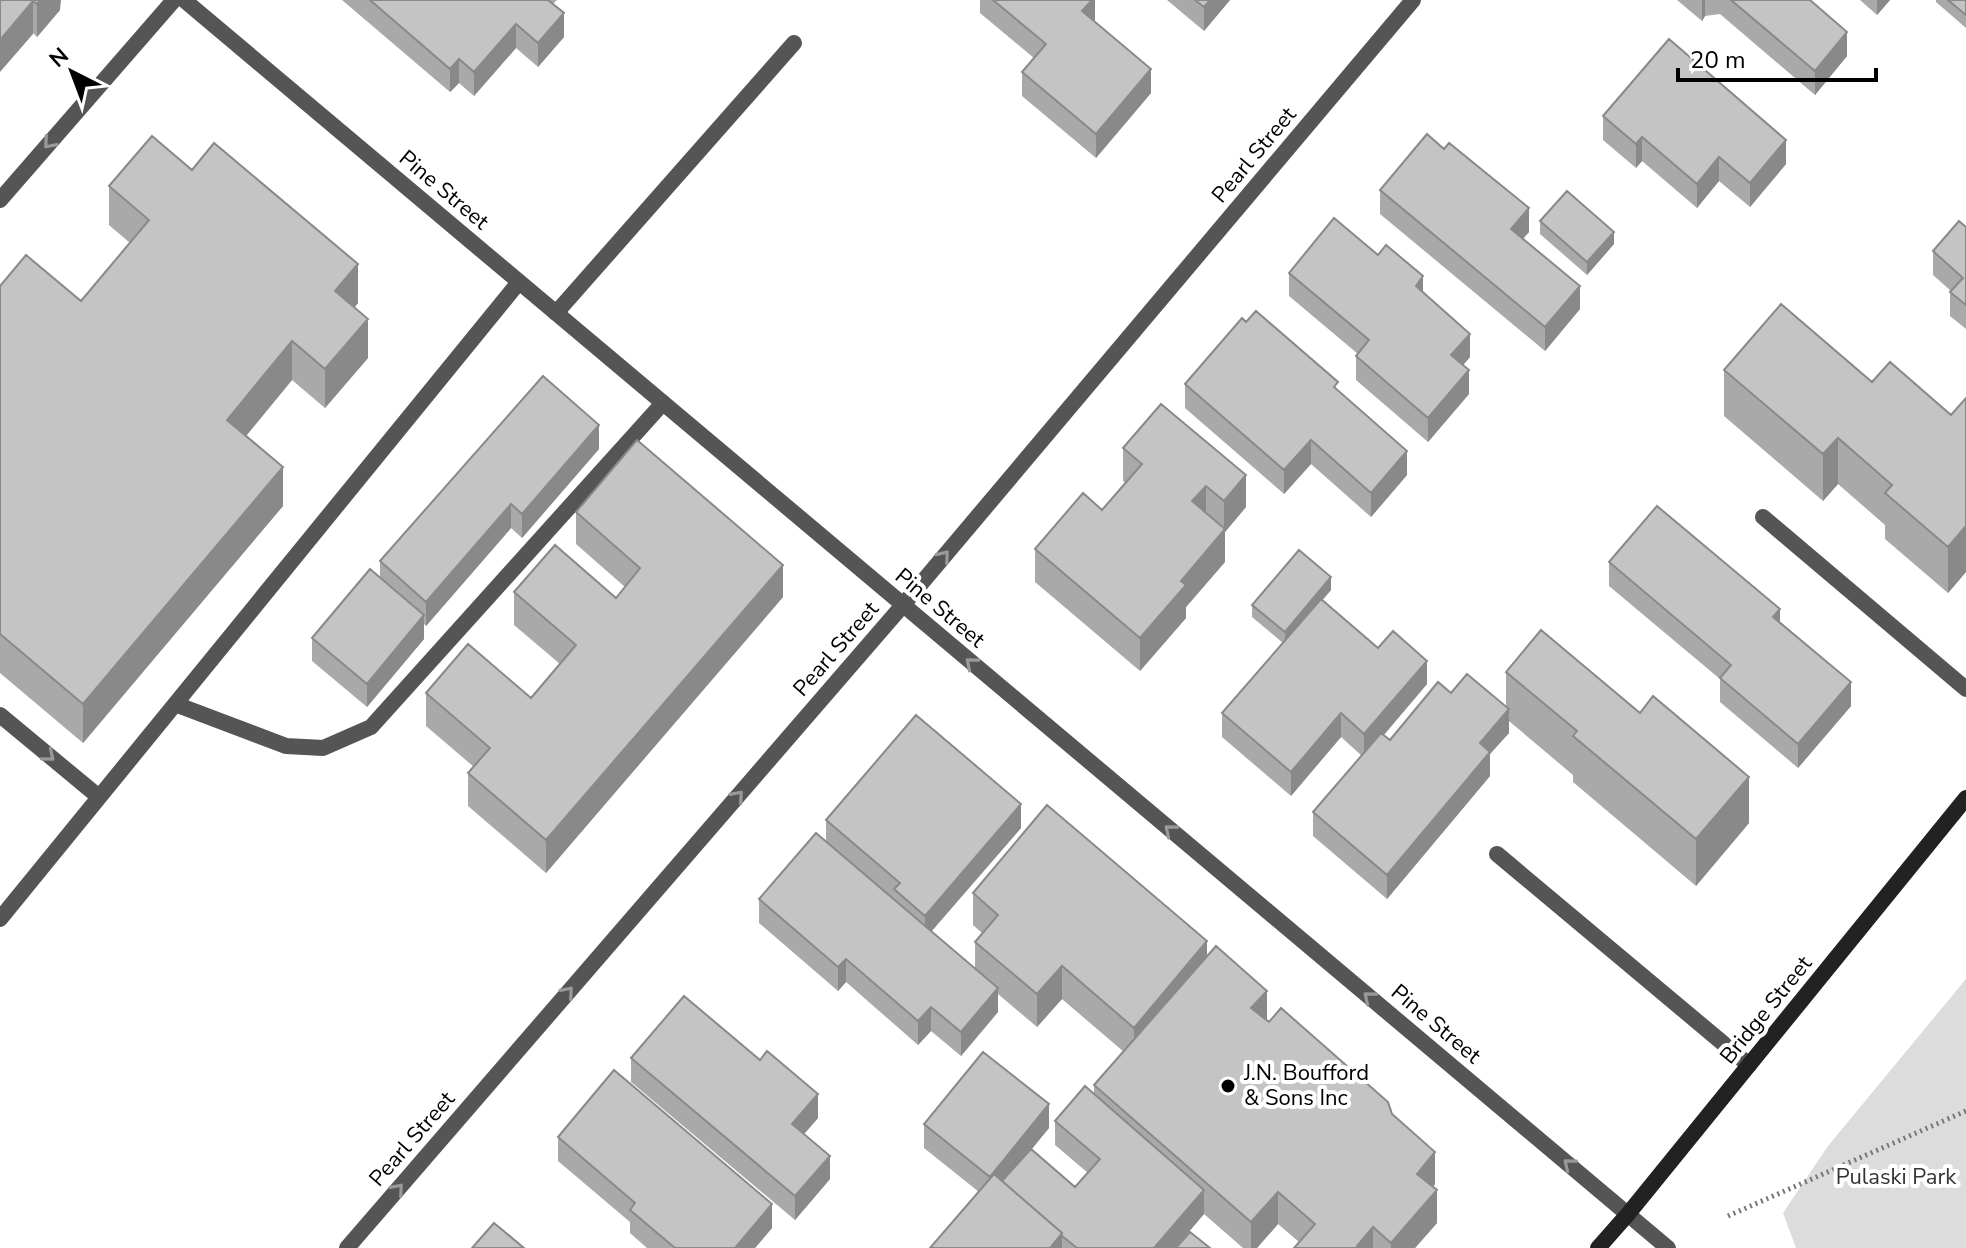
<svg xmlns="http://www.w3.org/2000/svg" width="1966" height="1248" font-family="'Nunito Sans',sans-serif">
  <rect width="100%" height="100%" fill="#fff"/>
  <path fill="#dcdcdc" d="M1966 979V1248H1796L1783 1213 1828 1146Z"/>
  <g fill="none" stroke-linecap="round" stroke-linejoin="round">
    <path stroke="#777" stroke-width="5" stroke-dasharray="2 4" stroke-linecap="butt" d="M1728 1216 1966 1111"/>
    <path stroke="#555" stroke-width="16" d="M556 313 794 43
      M1763 517 1966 689
      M175 704 286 746 323 748 371 727 663 403
      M0 715 99 797
      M1497 854 1749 1065
      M0 919 519 282"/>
    <path stroke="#555" stroke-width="16" d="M184 0 1668 1248
      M0 200 174 0
      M347 1248 903 605 1413 0"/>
    <path stroke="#222" stroke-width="16" d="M1598 1248 1628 1214 1966 798"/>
  </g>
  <path fill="#a9a9a9" d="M0 0 60 1V10L37 37Z
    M342 0H557L553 4 564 37 538 67 516 48 474 96 459 83 450 92Z
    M980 0H1095L1094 21 1151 93 1096 158 1022 96V72L1034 58 980 13Z
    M1167 0H1230L1204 31Z
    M1677 0H1810L1847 56 1815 95 1720 14 1705 16 1702 21Z
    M1860 0H1890L1877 15Z
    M1936 0H1966V28L1936 2Z
    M1603 116 1786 164 1750 207 1719 181 1697 208 1642 161 1636 168 1603 140Z
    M192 170 358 303 355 307 368 358 325 408 292 380 246 436 283 506 83 743 0 673V286L81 301 130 243 109 225V186Z
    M1380 190 1529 232 1523 239 1580 309 1545 351 1380 214Z
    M1540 221 1614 244 1587 275 1540 234Z
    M1966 227V329L1950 316V292L1951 291 1933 275V251Z
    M1289 273 1423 293 1470 357 1463 365 1469 394 1428 442 1356 380V356L1358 354 1289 296Z
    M1246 322 1338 391 1407 475 1371 517 1311 464 1284 494 1185 408V384Z
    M1724 370 1872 382 1951 415 1966 398V572L1948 593 1885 539V525L1838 484 1823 501 1724 416Z
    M1161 404 1246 507 1225 532V562L1186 607V618L1140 671 1035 582V549L1102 510 1126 483 1123 481V448Z
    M599 449 522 538 511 528 426 626 424 624V639L367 707 312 661V638L380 578V561Z
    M576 512 783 597 546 873 468 806V773L474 767 426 726V693L531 698 560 664 514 625V592L616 598 625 587 576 544Z
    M1609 562 1780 622 1851 706 1798 768 1720 702V679L1609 586Z
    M1331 590 1322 600 1378 648 1427 684 1384 735 1390 740 1451 693 1506 706V672L1749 823 1696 886 1573 782V775L1509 721V733L1490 754V776L1387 899 1313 836V812L1362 756 1341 737 1291 796 1222 737V713L1283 643 1252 617V605Z
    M826 820 1021 828 931 931 975 969V942L982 933 973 925V893L1207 956 1267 1021 1392 1114 1435 1184 1433 1187 1437 1223 1415 1248H1294L1299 1242 1278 1224 1257 1248H1243L1204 1214 1175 1248H930L979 1192 924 1148V1124L1049 1128 1031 1149 1075 1187 1088 1173 1055 1145V1121L1094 1094V1085L1124 1052 1062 999 1037 1027 998 994V1012L961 1056 931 1031 918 1045 846 982 838 991 759 923V899L826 841Z
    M631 1058 818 1118 804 1134 830 1179 795 1220 631 1082Z
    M558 1137 772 1228 755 1248H647L630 1233V1222L558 1161Z"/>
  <path fill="#898989" d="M40 0H61L60 10 37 37V4Z
    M1092 0H1095V21L1082 11Z
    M1210 0H1230L1204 31V7Z
    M1702 0H1705V16L1702 21Z
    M1877 0H1890L1877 15Z
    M33 1V34L0 72V40Z
    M564 13V37L538 67V43Z
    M516 24V48L474 96V72Z
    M1847 32V56L1815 95V71Z
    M459 59V83L450 92V69Z
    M1151 69V93L1096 158V134Z
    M1642 137V161L1636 168V144Z
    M1786 140V164L1750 207V183Z
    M1719 157V181L1697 208V184Z
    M1529 208V232L1511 252V229Z
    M1614 232V244L1587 275V262Z
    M358 264V303L335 330V291Z
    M1423 276V300L1416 286Z
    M1580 286V309L1545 351V327Z
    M368 319V358L325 408V369Z
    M1470 334V357L1451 379V355Z
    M292 341V380L227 459V420Z
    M1469 370V394L1428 442V418Z
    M599 425V449L522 538V514Z
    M1838 438V484L1823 501V454Z
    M1311 440V464L1284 494V470Z
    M1407 451V475L1371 517V493Z
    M283 467V506L83 743V704Z
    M1246 475V507L1225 532V562L1186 607V618L1140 671V638L1181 581 1224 531V501Z
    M1206 486V518L1192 501Z
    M511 504V528L426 626V602Z
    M1966 526V572L1948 593V547Z
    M783 565V597L546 873V840Z
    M1331 577V590L1285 645V632Z
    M1780 609V633L1773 617Z
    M424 615V639L367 707V684Z
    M1427 661V684L1364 758V734Z
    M1851 682V706L1798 768V744Z
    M1509 709V733L1490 754V776L1387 899V875L1480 743Z
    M1341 713V737L1291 796V772Z
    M1749 777V823L1696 886V839Z
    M1021 804V828L925 939V916Z
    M1207 941V973L1134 1060V1028Z
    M846 959V982L838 991V967Z
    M1062 966V999L1037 1027V994Z
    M998 988V1012L961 1056V1032Z
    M1267 991V1024L1251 1008Z
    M931 1007V1031L918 1045V1021Z
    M818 1094V1118L792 1148V1124Z
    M1049 1104V1128L990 1201V1177Z
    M1435 1152V1184L1417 1207V1174Z
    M830 1156V1179L795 1220V1196Z
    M1204 1190V1214L1175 1248H1154Z
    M1437 1190V1223L1415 1248H1391V1243Z
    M1278 1192V1224L1257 1248H1251V1222Z
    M772 1204V1228L755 1248H735Z
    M1373 1227V1248H1357V1246Z
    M1062 1233V1248H1050Z"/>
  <path fill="#c4c4c4" stroke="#898989" stroke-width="2" d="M0 0H40L37 4 33 1 0 40Z
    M370 0H548L564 13 538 43 516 24 474 72 459 59 450 69Z
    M993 0H1092L1082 11 1151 69 1096 134 1022 72 1046 44Z
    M1195 0H1210L1204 7Z
    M1731 0H1810L1847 32 1815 71Z
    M1948 0H1966V15Z
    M1669 39 1786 140 1750 183 1719 157 1697 184 1642 137 1636 144 1603 116Z
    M1427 134 1444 149 1449 143 1529 208 1511 229 1580 286 1545 327 1380 190Z
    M152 136 192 170 214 143 358 264 335 291 368 319 325 369 292 341 227 420 283 467 83 704 0 634V286L26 255 81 301 149 220 109 186Z
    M1567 191 1614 232 1587 262 1540 221Z
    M1334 218 1378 255 1386 245 1423 276 1416 286 1470 334 1451 355 1469 370 1428 418 1356 356 1369 340 1289 273Z
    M1959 221 1966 227V305L1950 292 1963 278 1933 251Z
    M1781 304 1872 382 1890 362 1951 415 1966 398V526L1948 547 1885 493 1892 485 1838 438 1823 454 1724 370Z
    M1256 311 1338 382 1334 387 1407 451 1371 493 1311 440 1284 470 1185 384 1242 318 1246 322Z
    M543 376 599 425 522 514 511 504 426 602 380 561Z
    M1161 404 1246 475 1224 501 1206 486 1192 501 1225 529 1181 581 1186 585 1140 638 1035 549 1083 493 1102 510 1142 464 1123 448Z
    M637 440 783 565 546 840 468 773 490 748 426 693 468 644 531 698 576 645 514 592 555 545 616 598 640 568 576 512Z
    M1657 506 1780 609 1773 617 1851 682 1798 744 1720 678 1731 665 1609 562Z
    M1299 550 1331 577 1285 632 1252 605Z
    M370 569 424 615 367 684 312 638Z
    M1321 599 1378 648 1393 631 1427 661 1364 734 1341 713 1291 772 1222 713Z
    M1541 630 1640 713 1653 696 1749 777 1696 839 1573 736 1577 731 1506 672Z
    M1467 674 1509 709 1480 743 1490 752 1387 875 1313 812 1381 733 1390 740 1438 682 1451 693Z
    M916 715 1021 804 925 916 894 889 900 883 826 820Z
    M1047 805 1207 941 1134 1028 1062 966 1037 994 975 942 998 915 973 893Z
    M816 833 998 988 961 1032 931 1007 918 1021 846 959 838 967 759 899Z
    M1216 946 1267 991 1251 1008 1269 1022 1281 1008 1388 1102 1392 1114 1435 1152 1417 1174 1437 1190 1391 1243 1373 1227 1357 1246 1360 1248H1294L1315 1224 1278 1192 1251 1222 1094 1085Z
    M684 996 760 1060 767 1051 818 1094 792 1124 830 1156 795 1196 631 1058Z
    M983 1052 1049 1104 990 1177 924 1124Z
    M614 1070 772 1204 735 1248H675L630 1210 635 1203 558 1137Z
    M1085 1086 1204 1190 1154 1248H1077L1062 1236V1233L1002 1181 1031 1149 1075 1187 1100 1159 1055 1121Z
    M994 1174 1062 1233 1050 1248H930Z
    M494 1223 524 1248H472Z
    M1190 1232 1210 1248H1176Z"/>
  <defs><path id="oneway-chevron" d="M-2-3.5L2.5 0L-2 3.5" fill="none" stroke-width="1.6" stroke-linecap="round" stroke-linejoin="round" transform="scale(2)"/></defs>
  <g stroke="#999">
    <use href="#oneway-chevron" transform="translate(49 143) rotate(131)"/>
    <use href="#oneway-chevron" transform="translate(944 556) rotate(-50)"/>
    <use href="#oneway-chevron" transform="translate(971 663) rotate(-140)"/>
    <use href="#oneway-chevron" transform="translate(49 756) rotate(40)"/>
    <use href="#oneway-chevron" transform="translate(738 796) rotate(-49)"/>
    <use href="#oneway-chevron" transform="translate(1170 830) rotate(-140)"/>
    <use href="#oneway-chevron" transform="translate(568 992) rotate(-49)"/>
    <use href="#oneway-chevron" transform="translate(1369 997) rotate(-140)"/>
    <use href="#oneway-chevron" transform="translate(1569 1164) rotate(-140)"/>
    <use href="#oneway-chevron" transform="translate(398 1189) rotate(-49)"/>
  </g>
  <circle fill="#000" stroke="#fff" stroke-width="3" cx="1228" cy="1086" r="8"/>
  <g text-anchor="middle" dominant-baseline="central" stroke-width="8" stroke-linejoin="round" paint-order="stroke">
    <g font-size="22" fill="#000" stroke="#fff">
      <text transform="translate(1254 155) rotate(-50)">Pearl Street</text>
      <text transform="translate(444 190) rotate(40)">Pine Street</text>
      <text transform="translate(940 608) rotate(40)">Pine Street</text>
      <text transform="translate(836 649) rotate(-49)">Pearl Street</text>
      <text transform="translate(1766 1010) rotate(-51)">Bridge Street</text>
      <text transform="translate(1436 1024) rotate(40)">Pine Street</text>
      <text transform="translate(412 1139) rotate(-49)">Pearl Street</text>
    </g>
    <g font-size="22" fill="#000" stroke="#fff" text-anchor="start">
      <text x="1244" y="1073">J.N. Boufford<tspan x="1244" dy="25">&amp; Sons Inc</tspan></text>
    </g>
    <g font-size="22" fill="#333" stroke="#fff">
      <text x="1896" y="1177">Pulaski Park</text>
    </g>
  </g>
  <g transform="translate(72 72) rotate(318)" stroke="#ffffff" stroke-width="6" paint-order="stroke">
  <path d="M0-6L14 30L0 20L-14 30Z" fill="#000000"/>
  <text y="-12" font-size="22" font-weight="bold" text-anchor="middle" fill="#000000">N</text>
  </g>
  <path d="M1678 68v12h198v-12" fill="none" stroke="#000000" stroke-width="4"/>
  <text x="1690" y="68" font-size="24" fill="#000000" stroke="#ffffff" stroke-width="6" paint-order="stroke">20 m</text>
</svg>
